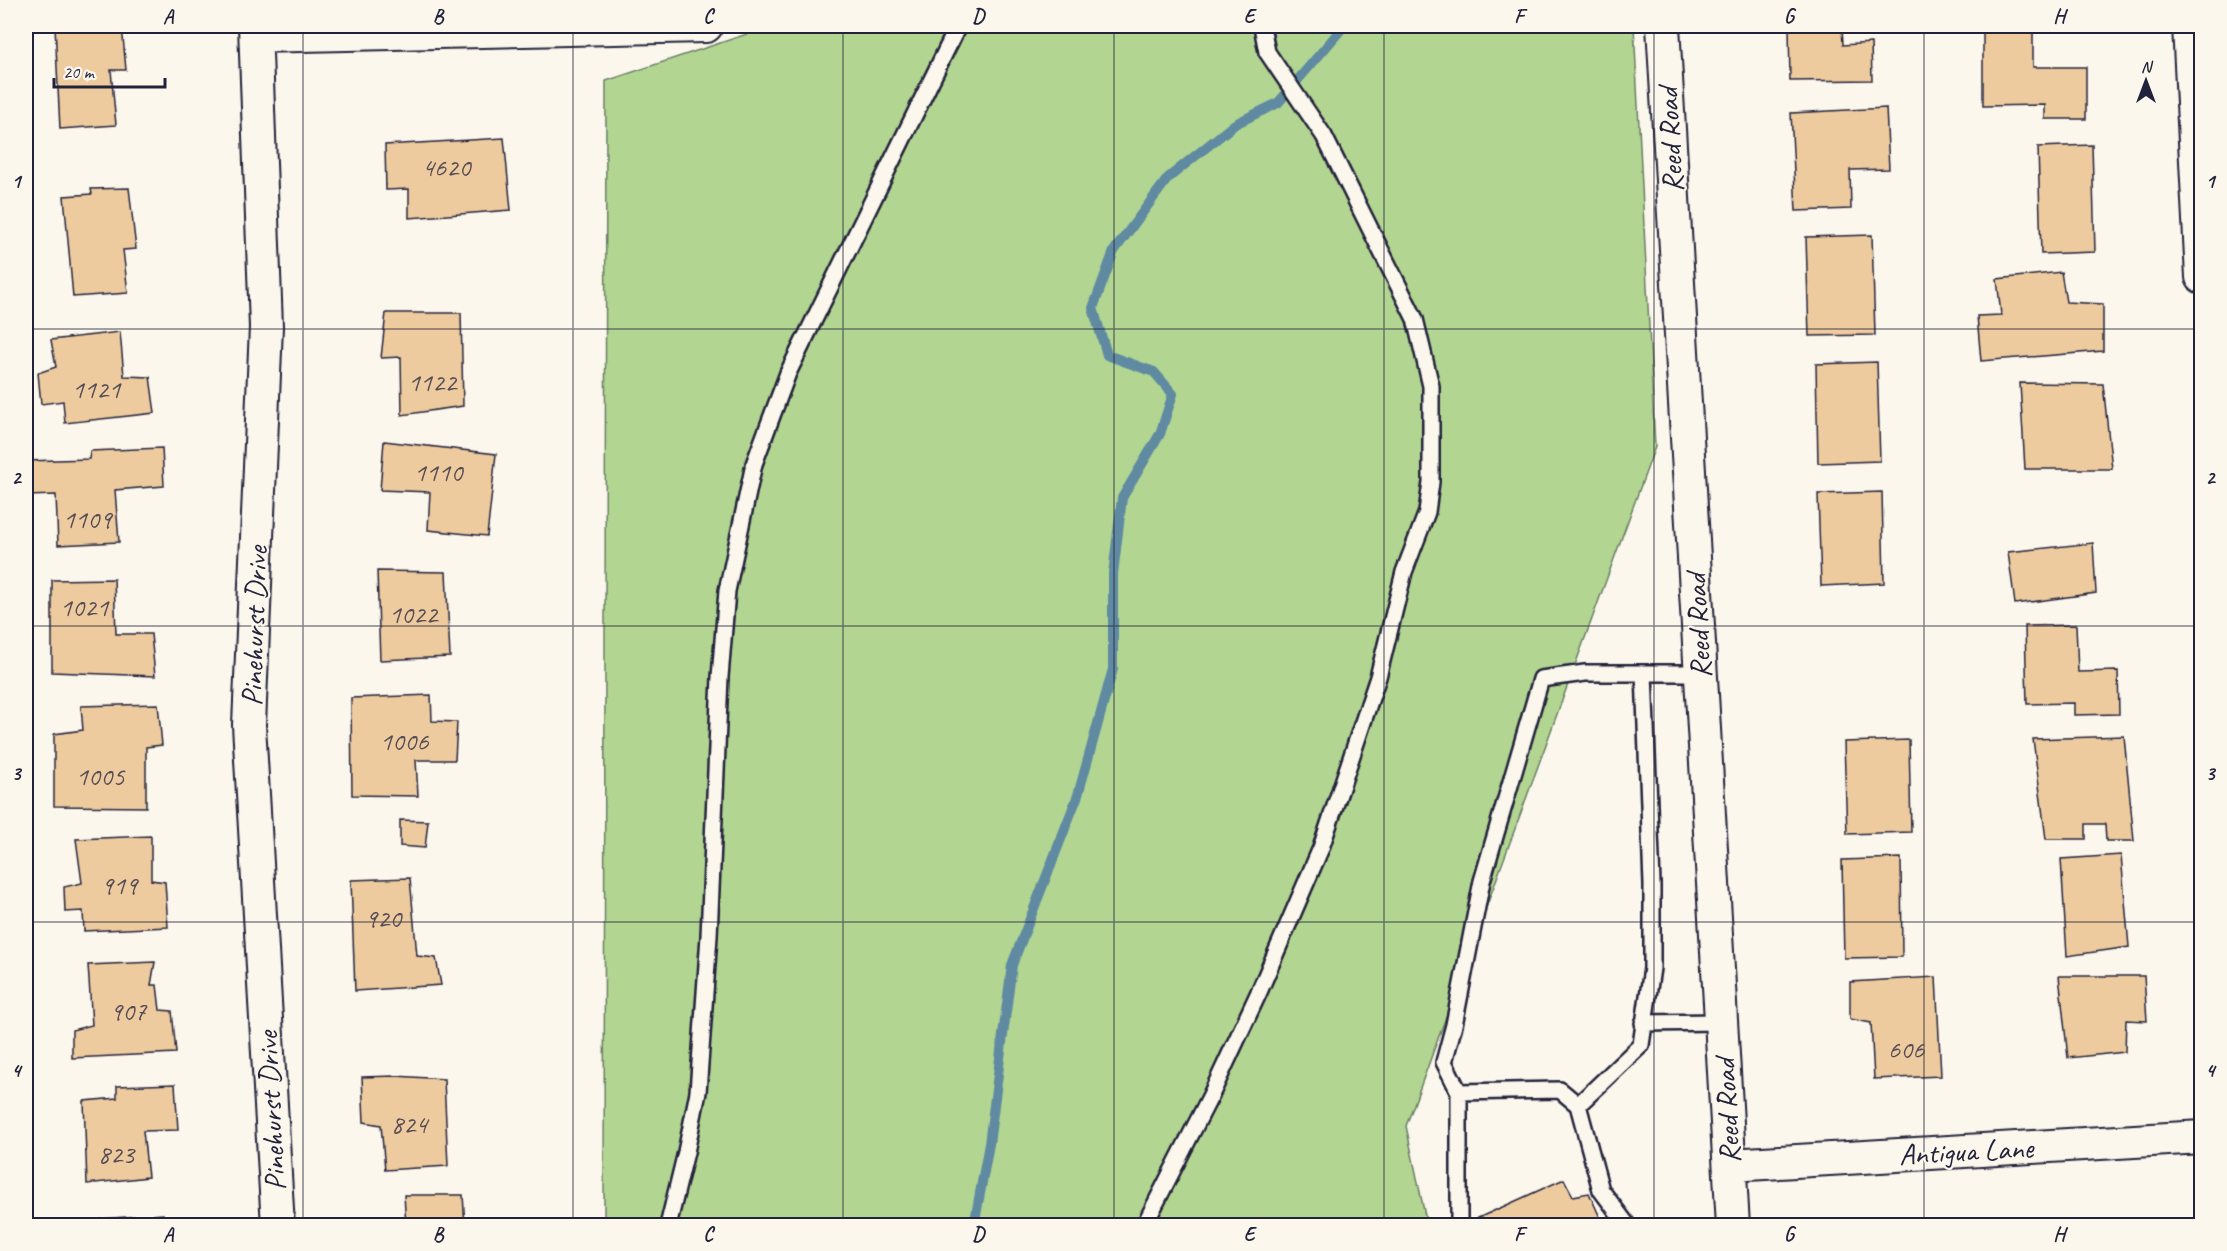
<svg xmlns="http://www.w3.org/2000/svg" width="2227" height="1251" font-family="Caveat,sans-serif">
  <rect width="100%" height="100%" fill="#fbf7ec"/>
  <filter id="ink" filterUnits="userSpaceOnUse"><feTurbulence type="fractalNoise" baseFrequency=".0167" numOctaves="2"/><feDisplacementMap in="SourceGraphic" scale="12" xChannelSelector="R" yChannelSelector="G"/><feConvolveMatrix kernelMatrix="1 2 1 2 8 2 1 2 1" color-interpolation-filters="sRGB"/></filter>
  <g filter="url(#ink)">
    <path fill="#b2d691" stroke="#6a7c66" stroke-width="1.5" d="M771 26H1634L1655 447 1406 1126 1427 1225 604 1226 606 81Z"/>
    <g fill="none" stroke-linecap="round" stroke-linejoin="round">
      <path stroke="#5e8aa2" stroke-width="10" d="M974 1226 989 1144 1012 965 1078 795 1113 669V574L1122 498 1160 434 1173 394 1154 372 1107 355 1093 308 1114 251 1168 178 1235 124 1278 103 1344 26"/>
    </g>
    <path fill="#eecb9f" stroke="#22223b" stroke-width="1.5" d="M55 26H122L126 70H111L116 125 60 129Z
      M1789 26H1842L1843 45 1871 43 1872 80 1790 81Z
      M1983 29H2033V67H2086V119H2045V105L1983 106Z
      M1886 108 1889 169 1850 170 1851 209 1796 211 1791 113Z
      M504 138 511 210 409 218V189L386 190 385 145Z
      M2092 145 2095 252 2041 254 2038 147Z
      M129 188 136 249 123 250 128 293 73 297 64 196 92 194 91 189Z
      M1872 235 1875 335 1809 336 1806 237Z
      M2061 272 2066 302 2103 304V351L1981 361 1977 316 2001 315 1997 279Z
      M386 313H461L463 406 402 415 401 357 381 358Z
      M120 332 124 376 150 377 155 413 65 423 63 401 41 404 38 373 56 367 51 340Z
      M1877 362 1880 461 1818 463 1816 364Z
      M2020 383 2103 384 2112 469H2025Z
      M384 441 496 454 487 536 428 530 430 492 380 490Z
      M162 448 164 486 115 490 119 542 58 545 56 495 26 496V461L89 459 90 451Z
      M1882 492 1884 583 1821 586 1818 494Z
      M2093 543 2096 593 2015 604 2008 552Z
      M377 571 446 572 450 657 380 660Z
      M114 579 116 634H151L155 676 52 672V580Z
      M2076 625 2078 672 2118 671 2119 714 2074 715V703L2027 704 2025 626Z
      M431 695 432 721 457 722 455 760H416L418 796 352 795 351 698Z
      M158 704 162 745 146 747V807L54 806V734L83 730 81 706Z
      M2124 736 2134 841H2106L2105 824H2086V839H2046L2033 739Z
      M1909 740 1911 832 1847 834 1844 742Z
      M400 820 428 821 425 848 400 846Z
      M151 836V880L165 882 168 927 84 931 83 911 65 912 64 887 82 883 76 839Z
      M2121 855 2129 947 2067 956 2061 859Z
      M1901 858 1902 957 1844 958 1842 860Z
      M410 878 417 956 436 958 441 985 355 991 351 880Z
      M155 962 151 985H157L160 1010 172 1011 176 1053 72 1058V1030L92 1025 88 965Z
      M2059 976H2144L2147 1021 2126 1020 2125 1052 2068 1058Z
      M1936 977 1941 1076 1874 1079 1871 1023 1850 1019V982Z
      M395 1076 444 1079 448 1166 385 1170 381 1125 364 1122 362 1077Z
      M175 1084 178 1130 143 1131 148 1177 87 1184 84 1101 117 1098V1086Z
      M1564 1179 1573 1196 1589 1193 1603 1224 1479 1226 1476 1219Z
      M404 1195H463L465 1226H406Z
      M163 1214V1226H101V1219Z"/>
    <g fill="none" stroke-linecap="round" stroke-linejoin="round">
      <defs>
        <path id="lane" d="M1643 1023 1721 1022
          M1459 1092V1226
          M1578 1105 1641 1045 1652 968V884L1644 673
          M668 1226 686 1152 698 1092 709 936 720 677 727 591 754 464 788 373 958 26
          M1144 1226 1211 1095 1259 992 1321 848 1378 677 1404 572 1427 512 1431 482V386L1415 319 1324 136 1267 52 1262 26
          M1628 1226 1601 1190 1578 1105 1560 1090 1459 1092 1444 1062 1454 1025 1482 881 1541 679 1585 673H1701"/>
        <path id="street" d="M255 26 266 327 249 725 278 1226
          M1663 26 1733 1226
          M2189 26 2202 277
          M256 36 706 26
          M1730 1165 2202 1137"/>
      </defs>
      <use href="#lane" stroke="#22223b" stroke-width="20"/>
      <use href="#street" stroke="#22223b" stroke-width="36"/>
      <use href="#lane" stroke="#fbf7ec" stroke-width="15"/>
      <use href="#street" stroke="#fbf7ec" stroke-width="32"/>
    </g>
  </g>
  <path fill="none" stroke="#22223b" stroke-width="1.5" stroke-opacity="0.55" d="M303 26V1226M573 26V1226M843 26V1226M1114 26V1226M1384 26V1226M1654 26V1226M1924 26V1226M26 329H2202M26 626H2202M26 922H2202"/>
  <g text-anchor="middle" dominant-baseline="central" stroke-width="4.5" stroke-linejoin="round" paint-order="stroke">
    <g font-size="27" fill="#554c54">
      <text x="446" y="167">4620</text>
      <text x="432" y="382">1122</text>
      <text x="96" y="389">1121</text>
      <text x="438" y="472">1110</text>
      <text x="87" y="519">1109</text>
      <text x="84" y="607">1021</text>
      <text x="413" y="614">1022</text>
      <text x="404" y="741">1006</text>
      <text x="100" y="776">1005</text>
      <text x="119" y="885">919</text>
      <text x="383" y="918">920</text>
      <text x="128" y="1011">907</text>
      <text x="1906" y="1049">606</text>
      <text x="409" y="1124">824</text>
      <text x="116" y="1154">823</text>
    </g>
    <g font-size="30" fill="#22223b" stroke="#fbf7ec">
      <text transform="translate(1670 140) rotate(-93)">Reed Road</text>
      <text transform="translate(254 626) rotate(-88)">Pinehurst Drive</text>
      <text transform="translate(1698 626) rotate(-93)">Reed Road</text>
      <text transform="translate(271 1111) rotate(-93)">Pinehurst Drive</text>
      <text transform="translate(1727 1111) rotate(-93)">Reed Road</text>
      <text transform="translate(1966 1151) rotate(-3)">Antigua Lane</text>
    </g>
  </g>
  <rect width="2227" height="1251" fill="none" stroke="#fbf7ec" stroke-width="66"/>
  <g transform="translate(2146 81)" stroke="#fbf7ec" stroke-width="4.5" paint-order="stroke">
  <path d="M0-4.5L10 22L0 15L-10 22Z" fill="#22223b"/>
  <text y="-9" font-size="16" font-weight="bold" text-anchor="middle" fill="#22223b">N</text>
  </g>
  <path d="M54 78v9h111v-9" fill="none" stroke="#22223b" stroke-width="3"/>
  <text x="63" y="78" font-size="18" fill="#22223b" stroke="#fbf7ec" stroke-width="4.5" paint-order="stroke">20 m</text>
  <rect x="33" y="33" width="2161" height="1185" fill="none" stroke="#22223b" stroke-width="2"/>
  <g font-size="20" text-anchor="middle" font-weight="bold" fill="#22223b">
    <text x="168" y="23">A</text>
    <text x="438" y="23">B</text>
    <text x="708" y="23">C</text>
    <text x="978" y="23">D</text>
    <text x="1249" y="23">E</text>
    <text x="1519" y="23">F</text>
    <text x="1789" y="23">G</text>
    <text x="2059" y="23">H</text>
    <text x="16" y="188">1</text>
    <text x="2210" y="188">1</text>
    <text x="16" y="484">2</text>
    <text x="2210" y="484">2</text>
    <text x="16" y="780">3</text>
    <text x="2210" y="780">3</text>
    <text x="16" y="1077">4</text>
    <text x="2210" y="1077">4</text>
    <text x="168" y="1241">A</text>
    <text x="438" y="1241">B</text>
    <text x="708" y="1241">C</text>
    <text x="978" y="1241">D</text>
    <text x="1249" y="1241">E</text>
    <text x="1519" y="1241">F</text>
    <text x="1789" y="1241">G</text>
    <text x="2059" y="1241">H</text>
  </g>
</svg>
